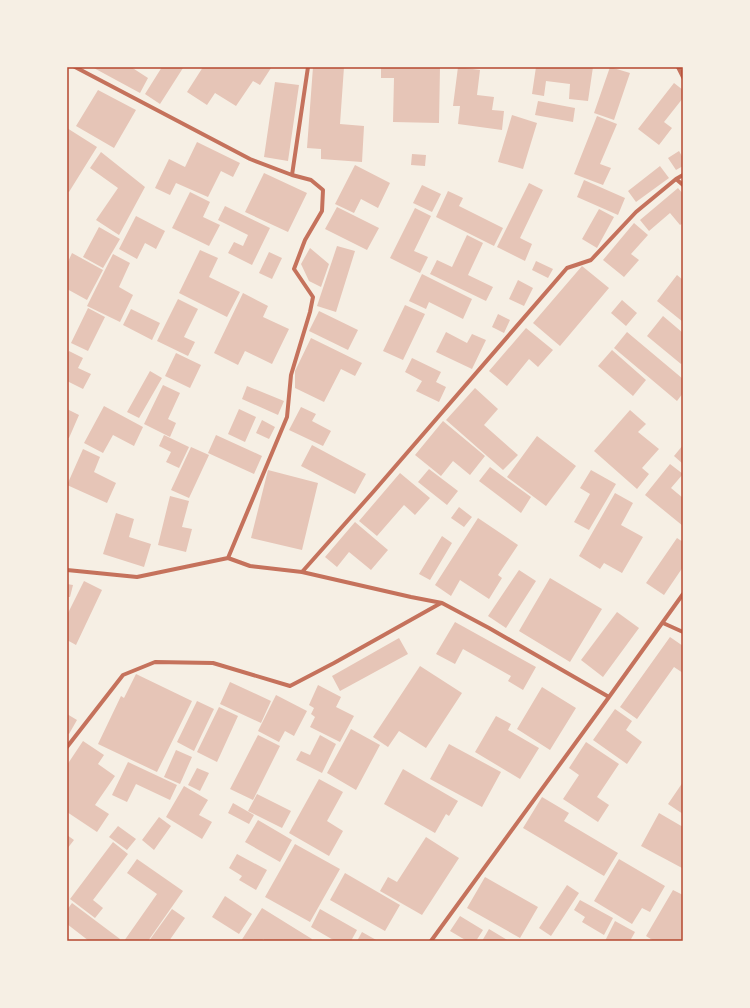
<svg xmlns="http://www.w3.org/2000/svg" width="750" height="1008" font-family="Lato,sans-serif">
  <rect width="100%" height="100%" fill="#f6efe4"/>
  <path fill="#e6c5b7" d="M92 67H131L148 78 140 93Z
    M162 67 183 68 160 104 145 94Z
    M203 67H270L271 68 260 85 253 81 236 106 215 93 207 105 187 92Z
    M313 67H344L340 124 364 126 362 162 321 159V149L307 148Z
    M381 67H440L439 123 393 122 394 78H381Z
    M458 67 480 70 477 95 494 97 492 110 504 111 502 130 458 124 460 106H453Z
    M536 67H593L588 101 569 99 570 84 546 81 544 96 532 94Z
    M610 67 630 73 614 120 594 113Z
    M275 82 299 85 288 161 264 157Z
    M674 83 683 90V98L664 122 672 128 659 145 638 129Z
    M98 90 136 110 114 148 76 126Z
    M538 101 575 108 573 122 535 115Z
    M512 115 537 123 523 169 498 162Z
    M597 116 617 124 600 164 611 168 603 185 574 174Z
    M67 128 97 147 69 192 67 191Z
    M197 142 240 163 233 177 221 171 208 197 176 183 170 195 155 188 169 159 185 167Z
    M679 151 683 158V166L676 170 668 158Z
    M101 152 145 187 119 235 96 220 118 188 90 168Z
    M412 154 426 155 425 166 411 165Z
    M355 165 390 183 378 208 361 199 354 213 335 204Z
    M660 166 669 178 636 202 628 191Z
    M264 173 307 193 288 232 245 212Z
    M584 180 625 198 618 215 577 197Z
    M529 183 543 190 520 238 532 244 525 261 497 247Z
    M422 185 441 194 432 212 413 203Z
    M678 188 683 194V223L680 225 670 213 649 231 640 220Z
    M448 191 463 198 459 206 503 228 494 246 436 217Z
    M190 192 210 202 203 217 220 225 209 246 172 228Z
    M225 206 270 228 252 265 228 253 234 242 243 246 248 235 218 220Z
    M337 207 379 228 367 250 325 229Z
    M415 208 431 216 414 251 428 257 420 273 390 258Z
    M599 209 614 217 597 248 582 239Z
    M136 216 165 231 156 249 145 243 137 259 119 249Z
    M634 223 648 235 631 254 639 260 624 277 603 260Z
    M99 227 120 239 103 268 83 257Z
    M467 235 483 243 468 275 493 287 486 301 430 274 437 260 452 267Z
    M337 246 355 251 336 312 317 306Z
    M310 248 329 264 321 287 309 281 301 264Z
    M200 250 218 258 209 277 240 292 227 317 179 293Z
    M269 252 282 258 272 279 259 273Z
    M72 253 103 270 87 300 67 289V264Z
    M113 254 130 263 119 287 133 295 120 322 87 306Z
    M536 261 553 269 548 278 532 270Z
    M582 266 609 288 560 346 533 323Z
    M422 274 472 299 463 319 429 302 426 309 409 301Z
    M677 275 683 280V322L657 301Z
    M518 280 533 288 524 306 509 299Z
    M243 293 268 306 263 317 289 329 272 364 245 351 238 365 214 353Z
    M178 299 198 309 184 337 195 342 188 356 157 341Z
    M622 300 637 313 626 326 611 313Z
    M405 305 425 314 403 360 383 351Z
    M88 308 105 317 88 351 71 343Z
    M131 309 160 323 152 340 123 325Z
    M319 311 358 330 348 350 309 331Z
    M498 314 510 320 504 333 492 327Z
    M663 316 683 333V362L681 364 647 336Z
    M526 328 553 350 538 367 529 359 507 386 489 371Z
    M446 332 467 343 472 334 486 340 472 369 436 352Z
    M627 332 683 379V393L677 401 614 348Z
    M311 338 362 363 355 376 341 369 324 402 295 388V371Z
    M612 350 646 380 633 396 598 366Z
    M69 351 83 358 78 368 91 374 83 389 67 381V354Z
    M176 353 201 365 190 388 165 376Z
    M412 358 441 372 436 382 446 387 439 402 416 391 422 381 405 372Z
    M150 371 162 378 139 418 127 412Z
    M163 385 180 393 168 419 176 423 170 437 144 424Z
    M247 386 284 401 278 415 242 399Z
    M475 388 498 409 484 425 518 455 503 470 446 420Z
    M104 406 143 427 134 446 113 435 103 453 84 443Z
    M301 407 316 414 312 421 331 431 323 446 289 430Z
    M67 409 79 415 69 438H67Z
    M239 409 256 417 245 442 228 434Z
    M630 410 646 424 638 432 659 449 642 468 649 474 637 489 594 451Z
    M262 420 275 427 269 439 256 433Z
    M443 421 485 456 470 475 453 461 441 476 415 455Z
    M164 435 189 447 179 468 166 462 171 452 159 446Z
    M216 435 262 456 254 474 208 453Z
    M537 436 576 466 546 506 507 477Z
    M312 445 366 474 355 494 301 466Z
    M683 445V464L674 456Z
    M191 447 209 455 189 498 171 490Z
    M83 449 100 457 94 472 116 483 107 503 67 485Z
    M670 464 683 474 671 488 683 498V526L645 495Z
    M490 467 531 497 521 513 479 481Z
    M429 469 458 491 447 505 418 482Z
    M268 470 318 483 302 550 251 538Z
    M591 470 616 484 589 530 574 522 590 494 580 488Z
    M400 473 430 498 415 515 404 505 377 536 359 521Z
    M615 493 633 503 621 525 643 537 622 573 604 563 600 569 579 556Z
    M170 496 189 501 182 527 192 529 186 552 158 545Z
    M459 507 472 517 464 527 451 518Z
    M116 513 134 519 129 537 151 544 144 567 103 554Z
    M478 518 518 545 498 575 502 578 489 599 460 580 451 596 435 585Z
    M355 522 388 550 371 570 349 552 337 567 325 557Z
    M442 536 452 543 430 580 419 574Z
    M677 538 683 542V567L664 595 646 583Z
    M519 570 536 581 506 628 488 616Z
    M550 578 602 609 570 662 519 631Z
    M84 581 102 590 76 645 67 640V615Z
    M67 584 73 585 70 597H67Z
    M617 612 639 628 603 677 581 660Z
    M455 622 536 667 523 690 508 681 511 676 463 649 455 664 436 654Z
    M670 637 683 646V673L674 667 637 719 620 707Z
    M399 638 408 654 340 691 332 676Z
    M420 666 462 693 426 748 399 731 388 747 373 737Z
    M136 674 192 701 157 772 98 744 121 696 124 698Z
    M230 682 271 701 261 723 220 704Z
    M318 685 341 697 336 707 354 716 340 742 310 727 315 717 311 714 314 708 309 705Z
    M542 687 576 708 550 750 517 729Z
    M276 695 307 711 294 736 285 731 279 742 258 731Z
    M197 701 214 709 194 751 177 742Z
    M219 707 238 716 217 762 197 752Z
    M615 709 632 721 626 730 642 742 627 764 593 740Z
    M67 714 77 720 69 734 67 733Z
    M496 716 511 724 508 730 539 748 520 779 475 752Z
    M351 729 380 745 356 790 327 773Z
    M258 735 280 746 253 800 230 789Z
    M320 735 336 744 322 773 296 760 301 751 310 755Z
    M83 741 104 755 98 764 115 776 95 805 109 814 97 832 67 812V765Z
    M586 742 619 764 597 797 609 805 598 822 563 799 579 775 569 768Z
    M449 744 501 772 482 807 430 779Z
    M176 750 192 757 180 784 164 777Z
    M128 762 177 785 170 800 136 784 127 802 112 795Z
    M197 768 209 773 200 791 188 785Z
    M403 769 458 801 449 816 446 814 435 833 384 804Z
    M319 779 343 792 327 821 343 831 329 856 289 833Z
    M683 782V814L668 804Z
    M184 786 208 800 199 815 212 822 202 839 166 817Z
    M257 794 291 811 282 828 248 811Z
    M542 797 569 813 564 821 618 853 604 876 523 828Z
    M233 803 254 815 249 824 228 813Z
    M659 813 683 827V866L682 868 641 846Z
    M159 817 171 826 154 850 142 840Z
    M258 820 292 840 280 862 245 842Z
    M118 826 136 839 127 850 109 837Z
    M67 835 74 840 67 849Z
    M426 837 459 858 422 915 380 891 388 877 397 882Z
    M113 842 128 854 93 900 103 908 95 918 70 899Z
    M295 844 340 869 310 922 265 897Z
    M237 854 267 870 256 890 239 880 242 876 229 868Z
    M137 859 183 891 148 941H124L157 894 127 873Z
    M619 859 665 886 650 912 642 908 632 924 594 901Z
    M345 873 400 905 385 931 330 900Z
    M485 877 538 907 520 938 467 908Z
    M567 885 579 893 551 936 539 928Z
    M673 890 683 895V941H654L646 936Z
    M225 896 252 914 239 934 212 917Z
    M580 900 613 918 604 935 582 922 585 917 574 910Z
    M72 903 120 939 119 941H89L67 924V910Z
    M262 908 312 939 311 941H266L263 939 262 941H241Z
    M172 909 185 918 169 941H149Z
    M320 909 357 930 351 941H335L311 927Z
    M460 916 483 930 476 941H467L450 931Z
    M615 921 635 932 630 941H605Z
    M489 929 509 941H482Z
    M362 932 378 941H357Z"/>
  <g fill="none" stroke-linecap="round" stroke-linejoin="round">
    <path stroke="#c5725c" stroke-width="4" d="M75 67 250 159 292 175 311 180 323 190 322 211 305 240 294 269 313 297 310 312 291 375 287 417 228 558
      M678 67 683 77
      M292 175 308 67
      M676 179 683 185
      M67 570 137 577 228 558 250 566 302 572 411 597 442 603 489 628 609 697
      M302 572 374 491 567 268 591 260 636 212 676 179 683 175
      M663 623 683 632
      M67 747 123 675 155 662 213 663 290 686 334 663 441 603
      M431 941 609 697 683 594"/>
  </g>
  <rect width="750" height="1008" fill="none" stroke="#f6efe4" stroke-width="136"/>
  <rect x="68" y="68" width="614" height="872" fill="none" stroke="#b5482f" stroke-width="1.5"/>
</svg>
